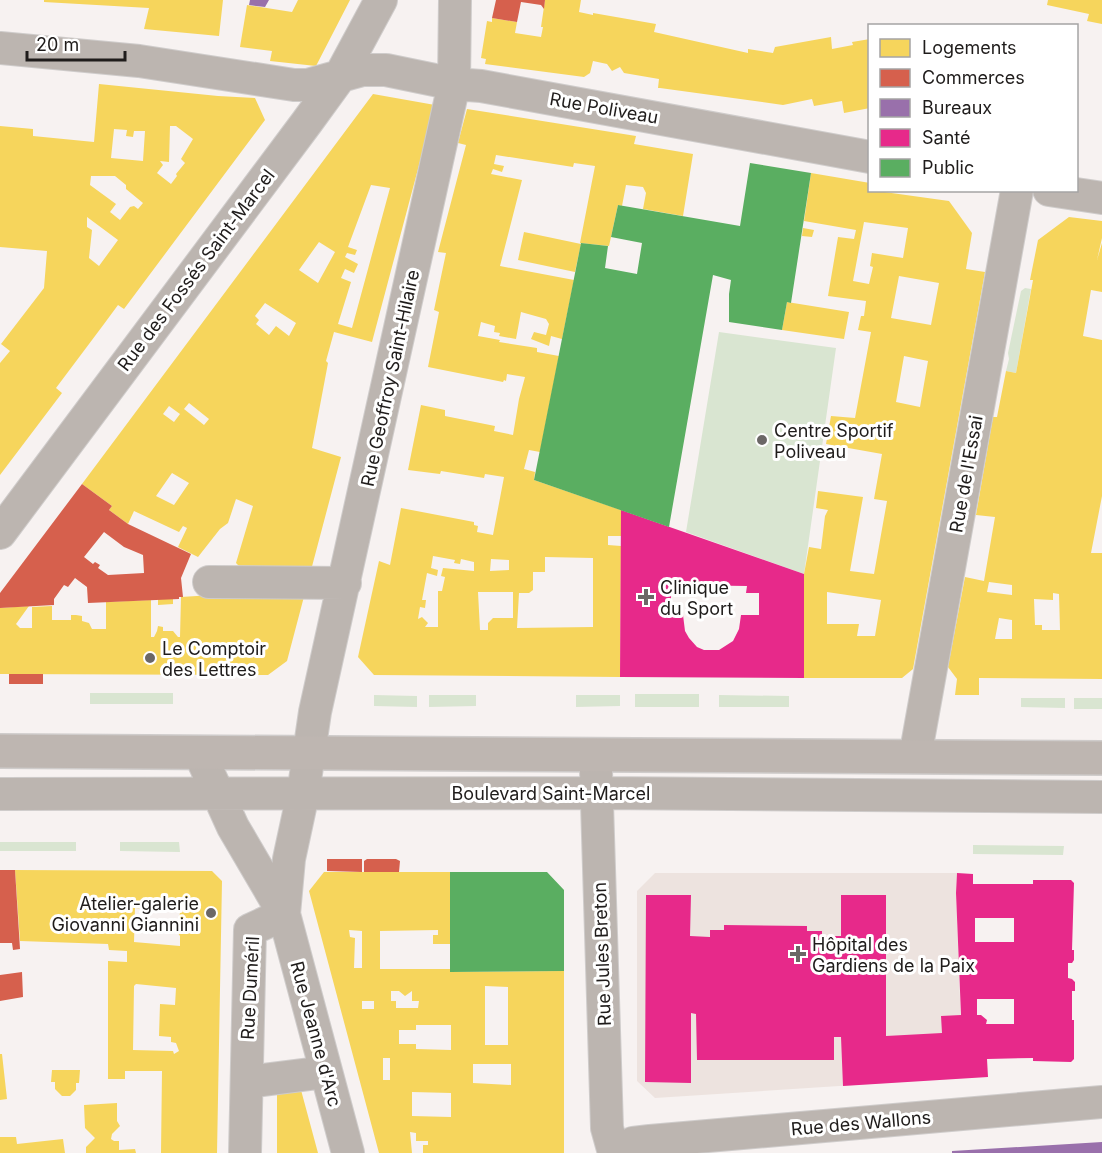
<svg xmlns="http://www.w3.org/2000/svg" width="1102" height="1153" font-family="Inter,sans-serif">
  <rect width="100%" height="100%" fill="#f7f2f1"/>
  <path fill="#ede3df" d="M655 873H957L956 893 963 1078 655 1098 637 1081V891Z"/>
  <path fill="#d9e5d1" d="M1025 288 1031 289 1016 373 1006 371 1009 359 1008 353 1021 291Z
    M719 332 836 348 804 574 686 532Z
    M90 693H173V704H90Z
    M635 694H699V707H635Z
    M374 695 417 696V707L374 706Z
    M429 695H476V706L429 707Z
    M576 695H620V706L576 707Z
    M719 695 789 696V707H719Z
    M1021 698H1065V708L1021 707Z
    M1074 698H1102V709H1074Z
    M0 842H76V851H0Z
    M120 842H179L180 852 120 851Z
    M973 845 1064 846 1063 855 973 854Z"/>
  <path fill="#f6d55c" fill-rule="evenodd" d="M44 0H223L219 36 144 29 149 8 44 2Z
    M298 0H350L316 66 270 61 272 51 240 47 247 5 292 12Z
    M545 0H581L579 12 593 15V13L656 24 654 32 748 53V49L773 53 775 47 831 37 832 49 853 45 852 42 870 39V108L844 113 842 101 814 106 812 99 783 105 660 88H658L659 79 624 73 620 67 612 71 607 64 593 61 590 73 584 77 485 64 486 59 481 58 487 21 492 22V18L517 22 515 33 541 37 543 27H541Z
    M1048 0H1102V24L1087 21 1089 14 1047 5Z
    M99 84 218 96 255 98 265 120 124 309 118 305 104 324 56 388 62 393 0 475V363L10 351 1 344 44 288 47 251 0 247V126L33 129V136L94 142ZM170 126H176L193 139 181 159 185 163 176 174 177 176 171 184 157 173 163 165 160 161 169 162ZM114 129 127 130 126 136 133 137 134 131H145L143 161 111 158ZM91 176H115L126 185V189L143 203 138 209 134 206 130 207 120 220 110 212 116 204 90 185ZM87 217 118 240 99 266 89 258 92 230 87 227Z
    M373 94 435 105 372 342 334 332 326 361 328 363 312 448 341 457 310 574 239 566 236 563 253 506 236 499 228 523 220 529 198 557 178 547 187 528 183 526 179 532 134 511 128 524 109 510 112 506 82 484ZM371 185 390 188 352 328 338 324 351 282 341 278 345 269 354 273 358 264 345 257 347 253 355 255 357 250 348 247ZM319 242 335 252 318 283 299 270ZM265 303 296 323 289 336 276 326 269 335 256 324 259 320 255 316ZM189 403 209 419 204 425 184 409ZM169 406 180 414 174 422 163 414ZM172 473 189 483 174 505 156 496Z
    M467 109 636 136 634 144 693 154 683 216 643 209 646 193 643 187 626 185 622 206 618 205 609 246 580 243 595 166 574 163 573 167 496 155 494 164 504 166 502 172 493 169 491 174 522 180 500 266 574 280 562 339 551 336 549 346 531 339 534 332 546 335 549 324 546 319 521 312 516 339 499 336 500 333 494 332 495 326 481 322 478 336 500 340 499 342 537 348V352L559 356 540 452 529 450 524 469 535 472 534 480 621 510V536H608V545L621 546 620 677 374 675 358 657 379 561 390 565 401 508 474 522V525L478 526 477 532 493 535 504 477 485 474 484 478 441 471 440 474 408 470 421 405 445 410V416L495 426 494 431 513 435 519 399 525 377 507 374 506 381 504 380 503 382 428 367 439 312 434 310 446 253 438 252 466 145 458 143ZM433 556 455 560 454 563 460 564 461 559 474 562V571L443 568 441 576 445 577 442 591H438V627H425L428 623 422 617 418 619 420 607 425 608 426 600H422L427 573 437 576 438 570 431 568ZM545 557 593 558V627L517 628 519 593H529L533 590V572H545ZM491 559 509 560V570L490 571ZM478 592H513V618H493L488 623V630H480Z
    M811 173 870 183V190L949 201 972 233 966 269 985 272 913 669 902 678H804V574L809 547 821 549 825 516 828 510 816 508 818 491 863 497 850 571 874 574 887 501 874 499 882 454 826 444 831 416 855 418 871 332 858 330 861 316H864L866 301 828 296 838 237 854 239 856 230 804 221ZM864 222 908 228 903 258 872 253 870 266 873 267 869 284 853 281ZM899 276 939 283 931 325 891 318ZM904 356 928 361 920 407 896 402ZM827 592 881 600 875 636H857L859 624H827Z
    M1069 217 1102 221V238L1097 260 1102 243V292L1091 290 1083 336 1102 340V496L1091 553H1102V679L979 678V695H955L957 679 948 667 965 577 984 581 995 517 976 515 993 417H997L1006 371 1016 373 1033 280H1030L1038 240ZM989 582 1012 585V595L987 592ZM1053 593 1059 594 1060 630H1042V625H1035L1034 599 1053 600ZM999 618 1012 620V639H995Z
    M803 228 814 230 812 237 802 236Z
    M524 232 581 244 575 272 518 260Z
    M787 302 849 312 844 339 782 330Z
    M306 589 287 661 268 675 0 674V608L29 606 16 624 20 628H32V607L52 606V620H71V615H76L82 616V621L89 623 92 629H106V602L151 600V637H154L157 631 158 626 163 627V631H173L178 637H180L181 597Z
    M158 599H173V604L158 605Z
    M15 870 212 871 222 881 217 1153H161L162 1071H125V1079H108V961L127 962V951L109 950 108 944 20 941ZM135 908 180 912 179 922 175 929 180 936V946L134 942ZM136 984 176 988 175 1005 160 1004 159 1036 171 1037V1042L176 1043 179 1051 174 1054 173 1051 133 1050 134 986Z
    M324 872H450L451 944H433V935H438V930L380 931V969H451L450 972 564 971V1153H423V1145H428V1141H416V1133L410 1132 412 1153H379L309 891ZM349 930 362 931V968H354L355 938 350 937ZM485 986 508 987V1045H485ZM391 991H399L405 996 412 991V1001H419L418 1008H396V1001H391ZM362 1001H374V1009H362ZM416 1025H451V1050L416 1049V1044H399V1030H416ZM383 1058H390V1080H383ZM473 1064H511V1085L473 1083ZM412 1092 451 1093V1117L412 1116Z
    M0 1054H2L7 1099 0 1100Z
    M52 1070H80L79 1083H76V1090L70 1096H62L55 1089V1082H51Z
    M301 1090 318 1153H277V1093Z
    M117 1103V1121L120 1126 112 1134 111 1139 114 1141H119V1150L135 1149 136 1153H86V1147L95 1138 85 1128 84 1105Z
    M0 1137H16L17 1144 63 1139 65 1153H0Z"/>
  <path fill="#d6604d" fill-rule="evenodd" d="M496 0H545L544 9 541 5 521 2 517 22 492 18Z
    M82 484 112 506 109 510 128 524 191 554 181 578 183 597H179V599L88 603 87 587 75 578 68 587 64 585 54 599V605L0 608V593ZM104 532 124 547 143 555 144 573 108 575 98 568 100 565 95 562 93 564 84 557Z
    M9 674H43V684H9Z
    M327 859H362V872L327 871Z
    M367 859H396L400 861 399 872H364V861Z
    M0 870H15L20 949 13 950 12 943H0Z
    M22 972 23 997 0 1001V975Z"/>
  <path fill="#9970ab" d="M250 0H269L265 7 249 5Z
    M1102 1142V1153H952V1151Z"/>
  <path fill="#e7298a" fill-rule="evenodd" d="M621 510 804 574V678L620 677ZM678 585 747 586 746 593H759V615H741L739 629 733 641 719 650H704L697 647 689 638 685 631 683 615 666 614 667 601H671V593H677Z
    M957 873 973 874V884H1033V880H1071L1074 883 1072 950H1074V960L1072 963H1068V978L1072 979 1075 982V991H1072V1020H1074V1059L1071 1062 1033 1061V1058L987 1059 988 1077 843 1086 841 1037H834V1060H697L696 1014 691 1013V1083L645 1082 646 895H691L690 936 710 937V930H724V925L807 926V931H822V936H841V895H886V1036L942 1033 941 1016 961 1015 956 893ZM975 918H1014V942H975ZM977 999H1014V1024H986L987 1020 981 1015H977Z"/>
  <path fill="#5aae61" d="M750 163 811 173 791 303 787 302 782 330 729 322V294L731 280 713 275 669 527 534 480 581 243 608 246 605 268 637 274 642 243 611 237 618 205 740 226Z
    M450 872H547L564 890V971L450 972Z"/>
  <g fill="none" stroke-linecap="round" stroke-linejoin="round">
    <defs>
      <path id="minor" d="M0 48 139 61 294 85H308L362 70H386L454 84 481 86 870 157
        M1049 190 1102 198
        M0 533 307 122 339 78 381 0
        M209 582 345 583
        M199 752 233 827 284 914 348 1153
        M915 757 1017 190
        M596 771 607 1128 614 1153
        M0 794 596 793 1102 797
        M284 914 289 859 303 794 315 712 454 84 455 0
        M247 1082 326 1072
        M245 1153 250 930 284 914
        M624 1153 633 1143 650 1141 1102 1102"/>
      <path id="major" d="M0 751 1102 758"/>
    </defs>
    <use href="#minor" stroke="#cfcccb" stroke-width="34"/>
    <use href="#major" stroke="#cfcccb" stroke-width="36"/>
    <use href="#minor" stroke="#bcb5b0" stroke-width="32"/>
    <use href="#major" stroke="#beb6b1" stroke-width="33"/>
  </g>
  <g fill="#6b6766" stroke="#fff" stroke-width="2">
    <circle cx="762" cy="440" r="6"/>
    <path d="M643 588h6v6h6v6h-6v6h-6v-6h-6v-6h6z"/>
    <circle cx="150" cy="658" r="6"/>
    <circle cx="211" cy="913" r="6"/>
    <path d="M795 945h6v6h6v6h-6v6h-6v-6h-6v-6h6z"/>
  </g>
  <g text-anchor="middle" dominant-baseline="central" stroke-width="6" stroke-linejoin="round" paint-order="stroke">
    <g font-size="18" fill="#1f1c1b" stroke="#fff">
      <text transform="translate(604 108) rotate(10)">Rue Poliveau</text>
      <text transform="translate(196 270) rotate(-53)">Rue des Fossés Saint-Marcel</text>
      <text transform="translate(390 378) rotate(-78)">Rue Geoffroy Saint-Hilaire</text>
      <text transform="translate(966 474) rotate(-80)">Rue de l'Essai</text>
      <text x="551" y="793">Boulevard Saint-Marcel</text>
      <text transform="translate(602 954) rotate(-92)">Rue Jules Breton</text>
      <text transform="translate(250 988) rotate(-87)">Rue Duméril</text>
      <text transform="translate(316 1034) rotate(75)">Rue Jeanne d'Arc</text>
      <text transform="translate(861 1123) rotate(-5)">Rue des Wallons</text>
    </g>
    <g font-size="18" fill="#1f1c1b" stroke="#fff" text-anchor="start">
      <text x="774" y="430">Centre Sportif<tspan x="774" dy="21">Poliveau</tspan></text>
      <text x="660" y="587">Clinique<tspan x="660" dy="21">du Sport</tspan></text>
      <text x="162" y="648">Le Comptoir<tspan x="162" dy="21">des Lettres</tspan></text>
      <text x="199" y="903" text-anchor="end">Atelier-galerie<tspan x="199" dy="21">Giovanni Giannini</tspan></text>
      <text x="812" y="944">Hôpital des<tspan x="812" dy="21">Gardiens de la Paix</tspan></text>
    </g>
  </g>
  <rect x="868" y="24" width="210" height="168" fill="#ffffff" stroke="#a5a4a4" stroke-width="1.5"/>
  <rect x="880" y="39" width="30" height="18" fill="#f6d55c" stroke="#a5a4a4" stroke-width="1.5"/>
  <text x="922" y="54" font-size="18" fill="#1f1c1b">Logements</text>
  <rect x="880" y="69" width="30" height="18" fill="#d6604d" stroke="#a5a4a4" stroke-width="1.5"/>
  <text x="922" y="84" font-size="18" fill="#1f1c1b">Commerces</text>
  <rect x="880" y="99" width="30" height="18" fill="#9970ab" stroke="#a5a4a4" stroke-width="1.5"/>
  <text x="922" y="114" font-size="18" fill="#1f1c1b">Bureaux</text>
  <rect x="880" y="129" width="30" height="18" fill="#e7298a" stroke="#a5a4a4" stroke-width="1.5"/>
  <text x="922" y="144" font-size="18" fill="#1f1c1b">Santé</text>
  <rect x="880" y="159" width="30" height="18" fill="#5aae61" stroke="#a5a4a4" stroke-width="1.5"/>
  <text x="922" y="174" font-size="18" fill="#1f1c1b">Public</text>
  <path d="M27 51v9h98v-9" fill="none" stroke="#1f1c1b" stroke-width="3"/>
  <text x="36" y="51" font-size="18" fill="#1f1c1b" stroke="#ffffff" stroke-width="4.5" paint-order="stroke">20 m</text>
</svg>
